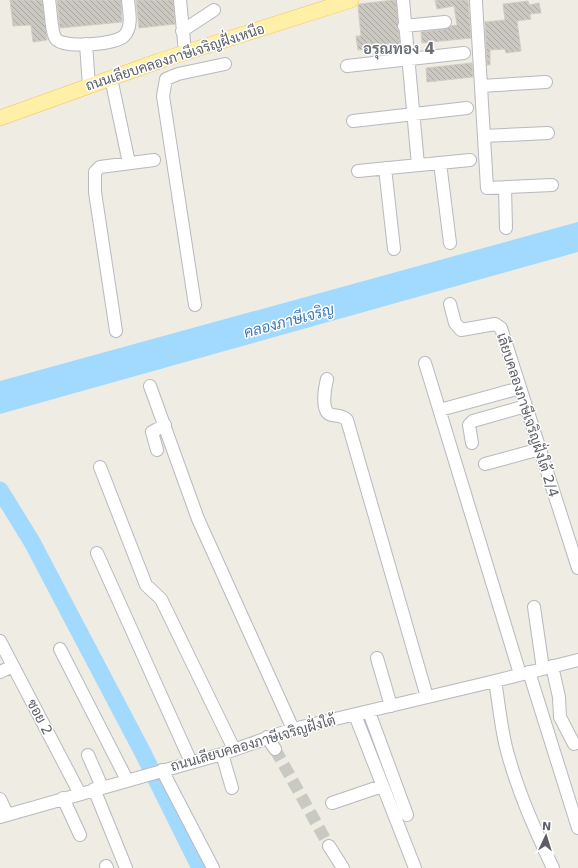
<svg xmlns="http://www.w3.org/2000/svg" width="578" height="868" font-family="'DejaVu Sans',Sarabun,sans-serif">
  <defs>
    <pattern id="building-back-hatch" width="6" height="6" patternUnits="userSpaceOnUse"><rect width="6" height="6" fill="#cbc8c2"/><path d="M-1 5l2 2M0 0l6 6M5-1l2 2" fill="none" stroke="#a8a6a1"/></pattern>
  </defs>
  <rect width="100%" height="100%" fill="#eeece3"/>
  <path fill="#a2d9ff" d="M578 222V252L0 414V381Z"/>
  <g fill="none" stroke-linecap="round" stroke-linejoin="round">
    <path stroke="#a2d9ff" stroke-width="17" d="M0 490 32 542 143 753 200 868"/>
  </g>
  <path fill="url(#building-back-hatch)" stroke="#d3cdc1" d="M10 0H42L47 40 33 42 31 25 13 26Z
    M57 0H121L122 22 60 28Z
    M136 0H173L175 24 139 28Z
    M394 0H396L400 46 358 50 356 36H361L358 6 359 4Z
    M435 0H468L471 38 422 43 421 32 446 29 451 26 457 25 454 6 437 9Z
    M528 1 529 5 539 3 541 13 530 14 531 19 517 21 521 51 506 53 505 49 490 50V65H487L485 22 505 20 503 4Z
    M472 63 473 77 427 82 426 68Z"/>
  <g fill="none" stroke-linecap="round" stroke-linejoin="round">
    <path stroke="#c9c9c3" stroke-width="12" stroke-dasharray="12 6" stroke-linecap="butt" d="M275 749 329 846"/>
    <defs>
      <path id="minor" d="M49 0C51 9 51 33 56 39 65 49 116 44 124 36 133 27 129 11 128 0
        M180 0 185 52
        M403 0 418 165
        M476 2 487 188 552 185
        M404 26 445 22
        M182 31 214 10
        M86 44 89 86
        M347 66 464 53
        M111 78 129 163
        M481 86 546 82
        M353 121 467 108
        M484 136 548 133
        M440 163 450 243
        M385 168 394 249
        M358 171 470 160
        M505 187 506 228
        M450 304 455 323 461 330 495 324 501 328 578 568
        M195 305 163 96 166 79 178 74 225 64
        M116 331 95 192V172L100 167 154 160
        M425 363 520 674
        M327 379C325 387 320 413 332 415 338 416 342 415 347 420L427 697
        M150 386 198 519 293 729
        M440 410 513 390
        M472 443 469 425 473 421 526 406
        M157 450 152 432 165 425
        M485 464 540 449
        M100 467 146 585 161 599 234 749
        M97 553 191 762
        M534 607 543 669
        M0 641 80 794
        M60 649 127 780
        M377 658 391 706
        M552 666 559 697 560 717 574 744
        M0 672 13 666
        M529 672 578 828
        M495 681C499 704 501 729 507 751 518 792 535 830 553 868
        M369 712 407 815
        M355 715 415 868
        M267 737 275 749
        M222 754 232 788
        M88 755 102 787
        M162 770 213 868
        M94 789 126 868
        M63 798 80 835
        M0 799 7 814
        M332 803 382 786
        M0 817 222 754 293 729 495 681 578 660
        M329 846 343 868
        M106 866 107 868"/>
      <path id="major" d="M0 118 159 61 351 0"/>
    </defs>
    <use href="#minor" stroke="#b6b9be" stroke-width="14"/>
    <use href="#major" stroke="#f5c555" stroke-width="16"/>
    <use href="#minor" stroke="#fff" stroke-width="12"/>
    <use href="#major" stroke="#ffefa7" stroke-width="15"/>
  </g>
  <g text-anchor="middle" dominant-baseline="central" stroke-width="3" stroke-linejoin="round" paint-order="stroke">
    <g font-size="14" fill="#5b5f64" stroke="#fff">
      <text transform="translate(175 57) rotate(-18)">ถนนเลียบคลองภาษีเจริญฝั่งเหนือ</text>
      <text transform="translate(528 415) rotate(72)">เลียบคลองภาษีเจริญฝั่งใต้ 2/4</text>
      <text transform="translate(40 717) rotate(62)">ซอย 2</text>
      <text transform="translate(253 743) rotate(-16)">ถนนเลียบคลองภาษีเจริญฝั่งใต้</text>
    </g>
    <g font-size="15" font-weight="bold" fill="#6c7176" stroke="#fff">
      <text x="399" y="49">อรุณทอง 4</text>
    </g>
    <g font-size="15" font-style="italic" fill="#3c79b4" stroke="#fff">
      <text transform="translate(289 321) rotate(-15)">คลองภาษีเจริญ</text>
    </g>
  </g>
  <g transform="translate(546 836) rotate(4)" stroke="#ffffff" stroke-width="3" paint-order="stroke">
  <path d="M0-3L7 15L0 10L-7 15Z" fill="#5b5f64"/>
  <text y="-6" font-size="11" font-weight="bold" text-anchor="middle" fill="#5b5f64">N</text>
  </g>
</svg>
